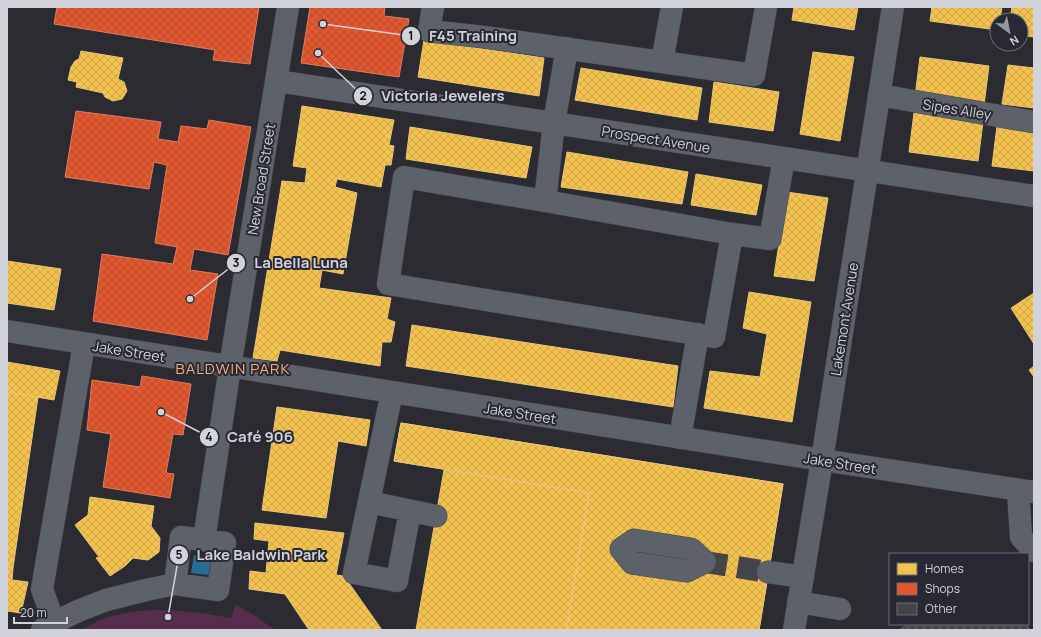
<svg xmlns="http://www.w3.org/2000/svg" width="1041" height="637" font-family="Manrope,sans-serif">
  <defs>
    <pattern id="homes-cross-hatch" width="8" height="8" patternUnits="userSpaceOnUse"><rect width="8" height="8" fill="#f2c14e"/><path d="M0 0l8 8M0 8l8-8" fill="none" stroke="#cea74b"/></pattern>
    <pattern id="shops-cross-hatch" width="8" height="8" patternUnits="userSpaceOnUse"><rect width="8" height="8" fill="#e4572e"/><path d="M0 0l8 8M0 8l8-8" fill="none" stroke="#b25034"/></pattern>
    <pattern id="building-cross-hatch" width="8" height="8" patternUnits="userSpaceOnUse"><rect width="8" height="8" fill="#454449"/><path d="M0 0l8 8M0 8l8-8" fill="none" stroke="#5f5e63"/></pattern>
  </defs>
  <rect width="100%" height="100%" fill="#2c2b32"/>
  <path fill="#562d4c" d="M236 605 254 615 275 630H81C87 627 94 623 100 620 142 604 188 610 231 618Z"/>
  <path fill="#276c91" d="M194 555 211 558 209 575 191 573Z"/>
  <path fill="url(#homes-cross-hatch)" stroke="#e8c678" d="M794 7H858L854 30 792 20Z
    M932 7H1002L1000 20H997V30L930 21Z
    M1012 7H1034V37L1021 35V20H1010Z
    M424 40 544 58 539 96 418 77Z
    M81 51 123 58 118 79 124 82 127 91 122 99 113 101 105 97 103 93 76 87 77 82 68 80 71 67 75 61 79 59Z
    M813 52 854 57 840 141 800 134Z
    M920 57 989 66 984 105 915 97Z
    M1008 65 1034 68V108L1002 104Z
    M581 68 702 88 697 120 575 100Z
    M714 82 779 92 773 131 709 122Z
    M302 106 394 120 389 145 394 146 391 165H385L381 187 337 179 335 187 357 193 343 274 322 270 319 288 391 298 387 319 395 322 391 342H382L380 366 280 350 277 361 253 358 282 181 305 183 307 168 293 166Z
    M914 113 983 122 978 161 909 152Z
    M997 126 1034 131V171L992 166Z
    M410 127 532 147 526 178 406 159Z
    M567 152 688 172 682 204 561 187Z
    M696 174 762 185 756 215 691 205Z
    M787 192 828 198 814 281 774 276Z
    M7 261 61 269 54 310 7 303Z
    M749 292 811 302 792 422 704 408 710 371 760 377 767 334 743 328Z
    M1034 293V344L1011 308Z
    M412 325 678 366 673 407 406 366Z
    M7 362 60 371 54 400 7 392Z
    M1034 366V377L1029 370Z
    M7 392 38 397 13 568 7 567Z
    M277 407 370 420 366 446 338 441 326 518 262 510Z
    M401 423 783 484 759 630H614L601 628V630H566L589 493 394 461Z
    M401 423 783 484 759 630H614L601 628V630H566L589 493 394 461Z
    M444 470 589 493 566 630H416Z
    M90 497 154 506 151 526 160 538 159 552 148 560 133 558 125 566 110 576 96 558 99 557 75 525 88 515Z
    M255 523 344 533 336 575 344 576 382 630H309L285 594 249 589 250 571 266 573 269 541 254 539Z
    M7 567 13 568 12 580 28 582 21 613 7 611Z"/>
  <path fill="url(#shops-cross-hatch)" stroke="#df7c62" d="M57 7H259L250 64 213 60 215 50 54 24Z
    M310 7H385L384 16 409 19 399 77 301 63Z
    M76 111 161 122 158 139 178 142 181 126 207 129 209 120 251 127 228 255 194 249 190 270 218 274 207 340 93 321 102 254 173 264 177 247 155 243 167 165 154 162 149 189 65 177Z
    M142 376 191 384 183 435 173 434 166 473 174 474 170 498 103 487 111 434 87 430 92 380 140 387Z"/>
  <path fill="url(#building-cross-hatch)" stroke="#626066" d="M908 624H1026L1030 630H899Z"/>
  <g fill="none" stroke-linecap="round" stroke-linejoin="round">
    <path stroke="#45444b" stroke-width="22" stroke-dasharray="22 11" stroke-linecap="butt" d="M705 562 768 572"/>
    <defs>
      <path id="minor" d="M433 7 429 31 484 37 754 75 766 7
        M662 62 672 7
        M277 81 1034 196
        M879 95 1034 122
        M545 201 732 234 714 337 388 284 404 177 545 201 554 123 567 48
        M732 234 770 239 784 158
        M7 331 822 460 1034 492
        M392 392 354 573 397 581 410 511
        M680 438 698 334
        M1018 490 1021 537 1034 551
        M369 502 436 516
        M204 540 230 367 288 7
        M634 540 691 549 705 562 687 571 632 563 621 549Z
        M768 572 803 577
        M798 602 840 609
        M54 623 42 589 84 344
        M42 630 47 626 78 611 106 600 146 590 175 584 218 590 225 543 181 537 175 584
        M794 630 822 460 893 7"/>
    </defs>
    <use href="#minor" stroke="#47474c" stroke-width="23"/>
    <use href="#minor" stroke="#5c616a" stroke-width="22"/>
  </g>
  <g text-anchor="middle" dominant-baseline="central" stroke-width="4" stroke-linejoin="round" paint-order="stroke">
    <g font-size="14" fill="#d2d2da" stroke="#292835">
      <text transform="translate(957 109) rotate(9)">Sipes Alley</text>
      <text transform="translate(656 139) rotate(9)">Prospect Avenue</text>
      <text transform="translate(261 179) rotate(-81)">New Broad Street</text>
      <text transform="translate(844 319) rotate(-81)">Lakemont Avenue</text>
      <text transform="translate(129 351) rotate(9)">Jake Street</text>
      <text transform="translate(520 413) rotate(9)">Jake Street</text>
      <text transform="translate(840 463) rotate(9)">Jake Street</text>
    </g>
    <g font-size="15" letter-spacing="1" fill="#f2af80" stroke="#292835">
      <text x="233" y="368">BALDWIN PARK</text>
    </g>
  </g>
  <path fill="none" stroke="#d2d2da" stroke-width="1.5" d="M323 24L411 36M318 53L363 96M190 299L236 263M161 412L209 437M168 617L179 555"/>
  <g fill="#d2d2da" stroke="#292835" stroke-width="1.5">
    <circle cx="323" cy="24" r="4"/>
    <circle cx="318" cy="53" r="4"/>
    <circle cx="190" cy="299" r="4"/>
    <circle cx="161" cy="412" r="4"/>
    <circle cx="168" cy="617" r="4"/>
    <circle cx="411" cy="36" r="10"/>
    <circle cx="363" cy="96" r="10"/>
    <circle cx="236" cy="263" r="10"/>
    <circle cx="209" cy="437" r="10"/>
    <circle cx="179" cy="555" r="10"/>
  </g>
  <g font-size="12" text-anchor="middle" font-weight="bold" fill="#111">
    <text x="411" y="40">1</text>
    <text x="363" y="100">2</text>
    <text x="236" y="267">3</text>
    <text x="209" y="441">4</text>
    <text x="179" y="559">5</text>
  </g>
  <g font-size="15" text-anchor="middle" font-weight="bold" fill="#d2d2da" stroke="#292835" stroke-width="4" stroke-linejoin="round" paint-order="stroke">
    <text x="473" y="41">F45 Training</text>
    <text x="443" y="101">Victoria Jewelers</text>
    <text x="301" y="268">La Bella Luna</text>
    <text x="260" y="442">Café 906</text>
    <text x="261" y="560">Lake Baldwin Park</text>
  </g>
  <rect width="1041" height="637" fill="none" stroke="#d2d2da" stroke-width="16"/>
  <rect x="889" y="553" width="140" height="72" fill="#292835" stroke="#6d6c77"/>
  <rect x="897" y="563" width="20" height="12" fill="#f2c14e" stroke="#6d6c77"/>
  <text x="925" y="573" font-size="12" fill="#d2d2da">Homes</text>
  <rect x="897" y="583" width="20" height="12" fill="#e4572e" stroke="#6d6c77"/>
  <text x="925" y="593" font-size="12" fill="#d2d2da">Shops</text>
  <rect x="897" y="603" width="20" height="12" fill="#454449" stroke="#6d6c77"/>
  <text x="925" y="613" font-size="12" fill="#d2d2da">Other</text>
  <g transform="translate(1009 32) rotate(148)"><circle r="19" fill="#292835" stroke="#6d6c77"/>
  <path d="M0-3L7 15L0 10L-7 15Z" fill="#98989f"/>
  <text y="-6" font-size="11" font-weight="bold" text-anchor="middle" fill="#d2d2da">N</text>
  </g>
  <path d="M14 617v6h53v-6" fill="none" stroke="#d2d2da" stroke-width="2"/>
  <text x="20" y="617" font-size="12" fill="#d2d2da" stroke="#292835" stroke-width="3" paint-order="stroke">20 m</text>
</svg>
